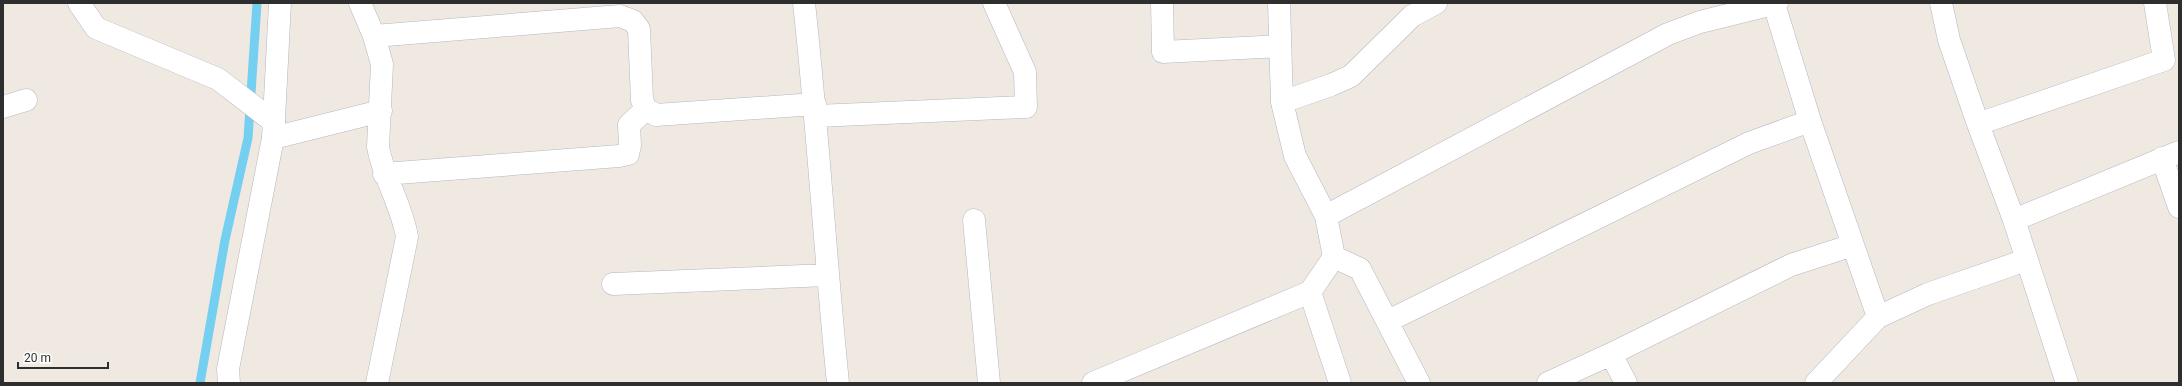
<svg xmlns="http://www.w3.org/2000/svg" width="2182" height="386" font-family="Roboto,sans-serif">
  <rect width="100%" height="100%" fill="#efe9e1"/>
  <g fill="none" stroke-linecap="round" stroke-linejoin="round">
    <path stroke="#75cff0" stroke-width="9" d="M200 383 225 240 248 138 257 3"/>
    <defs>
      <path id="street" d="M79 3 96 28 218 79 274 122
        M360 3 374 36 382 64 378 147C384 179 402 206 407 237L377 383
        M804 3C818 129 825 256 838 383
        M1162 3 1163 52 1280 46
        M1279 3 1282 102 1295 156 1326 216 1334 257 1360 269 1419 383
        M1941 3 1949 40 1978 124 2014 220 2067 383
        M1774 4 1810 121 1878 317
        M374 36 620 16 633 21 639 29 642 100 646 109 656 115 815 104
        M1282 102 1331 85 1351 76 1412 16 1436 3
        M3 107 26 100
        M816 116 1026 107 1025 72 994 3
        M1978 124 2164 60 2155 3
        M273 138 381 111
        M2162 158 2179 207
        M384 174 619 156 628 154 630 145 629 125 646 109
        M1326 216 1668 34 1700 22 1777 3
        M974 220 989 383
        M2014 220 2179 152
        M613 284 827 275
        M1310 292 1340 383
        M1388 321 1749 143 1810 121
        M1611 354 1626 383
        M1548 383 1611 354 1791 265 1853 245
        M1816 383 1878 317 1928 294 2026 260"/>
      <path id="secondary" d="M229 383 228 369 273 138 280 3
        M1093 383 1310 292 1334 257"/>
    </defs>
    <use href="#street" stroke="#b4b7c1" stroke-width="23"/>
    <use href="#secondary" stroke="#b4b7c1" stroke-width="23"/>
    <use href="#street" stroke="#fff" stroke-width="22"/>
    <use href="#secondary" stroke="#fff" stroke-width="22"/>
  </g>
  <rect width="2182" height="386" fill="none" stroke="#2e2e2e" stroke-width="8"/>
  <path d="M18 362v6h90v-6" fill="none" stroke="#2e2e2e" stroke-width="2"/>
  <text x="24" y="362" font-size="12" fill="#2e2e2e" stroke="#ffffff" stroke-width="3" paint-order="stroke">20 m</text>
</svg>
